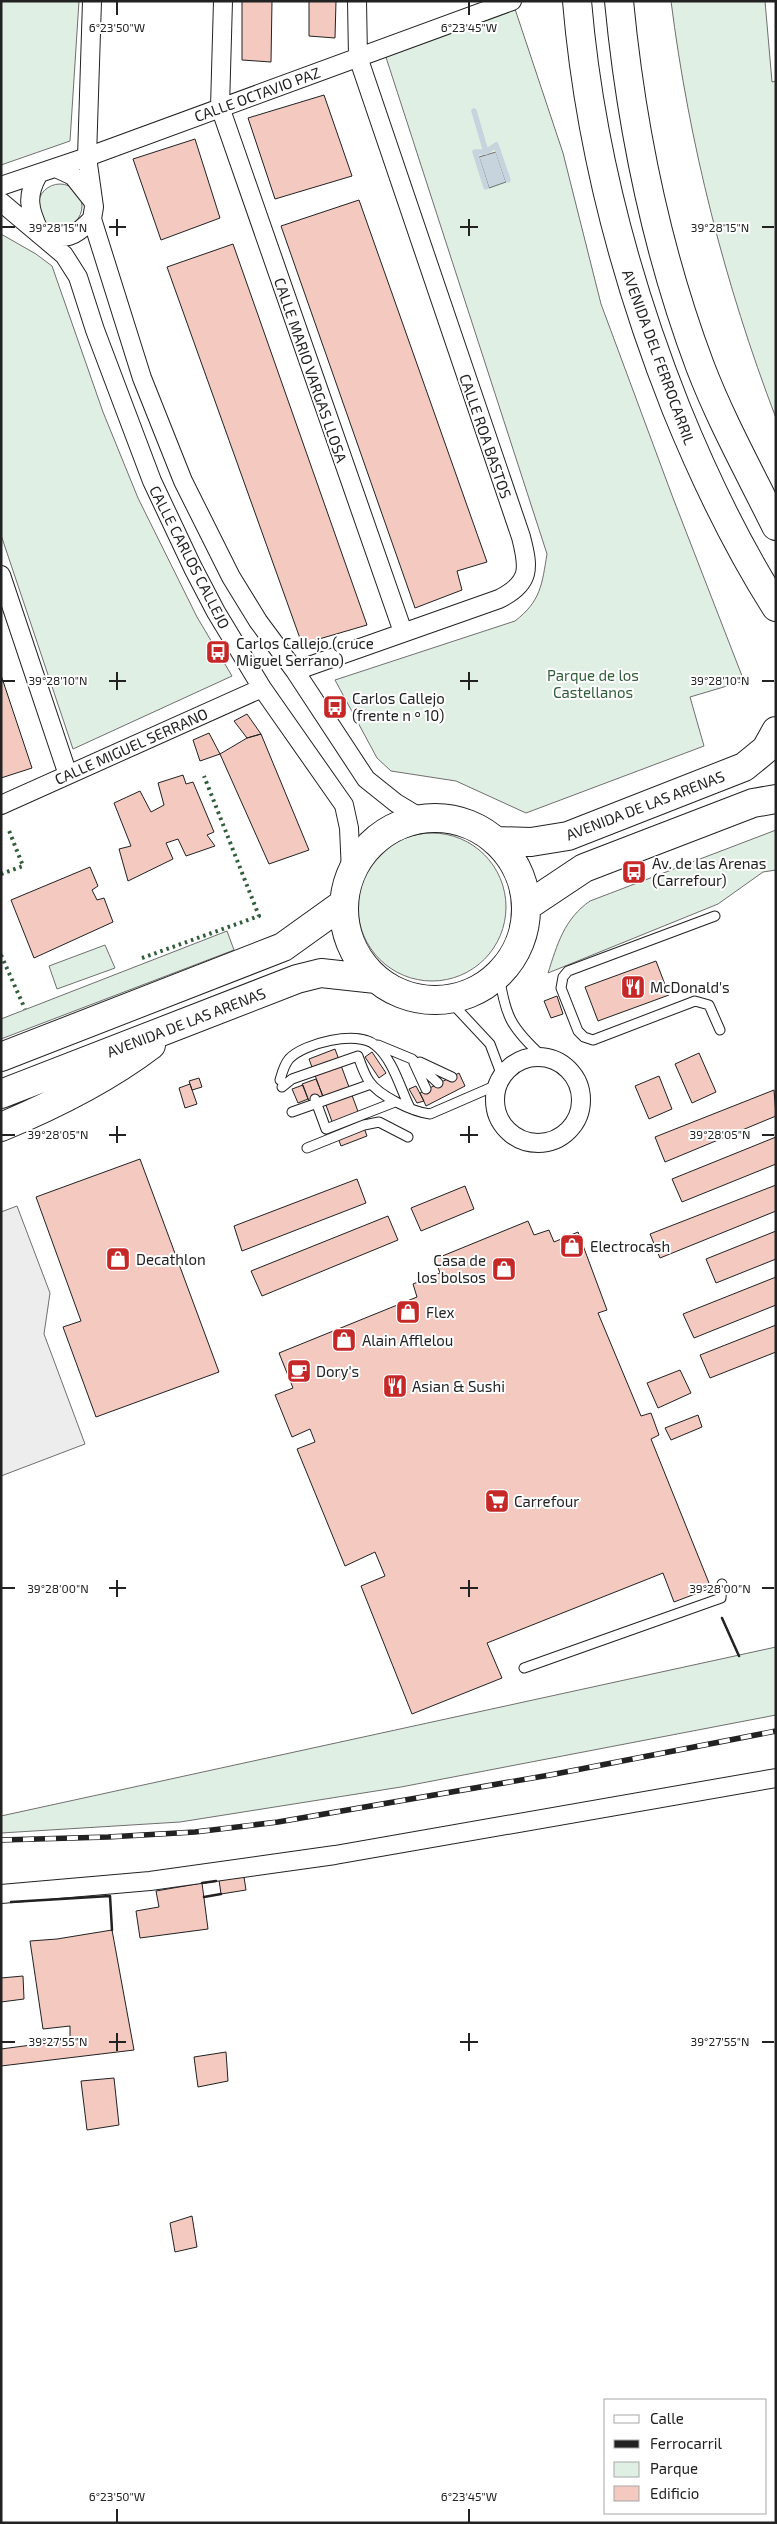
<svg xmlns="http://www.w3.org/2000/svg" width="777" height="2524" font-family="'Exo 2',sans-serif">
  <rect width="100%" height="100%" fill="#fff"/>
  <path fill="#e0efe3" stroke="#6f6f6f" d="M1 1H79L70 141 1 165Z
    M671 1H765L772 82 776 81V418C725 285 689 143 671 1Z
    M513 3 563 153 601 304 673 498 744 681 690 697 704 746 526 813 456 781 391 771 377 758 335 680 515 621C541 601 542 584 547 554L383 48Z
    M38 206a22 22 0 1 1 44 0a22 22 0 1 1-44 0Z
    M1 234 36 254 52 266 103 412 138 498 197 617 232 676 73 749 1 535Z
    M776 830V870L763 872 718 904 548 973C557 945 564 919 590 901Z
    M358 907a74 74 0 1 1 148 0a74 74 0 1 1-148 0Z
    M227 931 234 950 1 1039V1019Z
    M105 945 115 968 57 989 49 966Z
    M776 1647V1715L401 1787 180 1822 1 1833V1816Z"/>
  <path fill="#ededed" stroke="#6f6f6f" d="M17 1206 50 1293 44 1334 85 1444 1 1476V1212Z"/>
  <path fill="#c7d3dd" stroke="#6f6f6f" d="M496 152 506 182 489 188 479 157Z"/>
  <g fill="none" stroke-linecap="round" stroke-linejoin="round">
    <path stroke="#c7d3dd" stroke-width="5.5" d="M474 111 486 152H475L486 187
      M486 152 496 145 508 180"/>
  </g>
  <path fill="#f3c9c0" stroke="#222" d="M242 1H272L271 62 242 60Z
    M309 1H336L335 38 309 36Z
    M324 95 352 176 275 199 248 118Z
    M195 139 220 218 161 240 133 159Z
    M359 200 487 562 457 571 462 590 415 608 281 226Z
    M233 244 367 625 302 644 167 267Z
    M1 675 32 768 1 778Z
    M247 714 261 734 247 738 234 721Z
    M209 733 220 754 200 761 193 740Z
    M261 734 309 850 269 864 220 754 247 738Z
    M183 775 186 784 193 782 214 832 207 835 215 846 186 856 178 839 166 843 173 859 128 881 119 849 131 846 114 803 140 791 151 812 164 805 158 783Z
    M90 867 98 886 92 890 97 900 104 898 113 922 34 958 11 900Z
    M656 961 669 995 598 1021 585 987Z
    M557 996 563 1014 551 1018 544 1001Z
    M335 1049 367 1136 341 1146 309 1059Z
    M372 1052 386 1073 379 1078 365 1057Z
    M699 1053 716 1092 692 1103 675 1064Z
    M459 1073 465 1086 426 1106 420 1093Z
    M659 1076 672 1109 649 1119 635 1086Z
    M199 1078 202 1087 192 1090 189 1081Z
    M316 1079 323 1096 309 1101 302 1084Z
    M190 1084 197 1104 185 1108 179 1088Z
    M303 1085 308 1099 298 1103 292 1089Z
    M416 1086 424 1101 417 1103 409 1089Z
    M774 1090 776 1116 665 1162 655 1137Z
    M776 1137V1164L682 1202 672 1179Z
    M140 1159 219 1372 96 1417 63 1327 81 1321 36 1197Z
    M357 1179 366 1203 242 1251 234 1226Z
    M776 1185V1211L660 1258 650 1234Z
    M465 1186 474 1209 421 1231 411 1208Z
    M388 1216 398 1240 262 1296 251 1271Z
    M528 1221 534 1235 549 1230 554 1242 578 1232 607 1310 598 1313 641 1416 651 1413 659 1435 651 1439 711 1588 674 1602 663 1573 487 1643 502 1678 412 1714 361 1586 385 1576 375 1552 345 1566 297 1449 315 1442 310 1429 292 1437 275 1395 293 1388 279 1353 417 1297 413 1284 440 1273 435 1259Z
    M776 1231V1259L716 1283 706 1259Z
    M776 1277V1305L694 1338 683 1314Z
    M776 1325V1352L710 1378 700 1355Z
    M680 1370 691 1393 658 1408 647 1383Z
    M698 1415 702 1427 671 1440 665 1428Z
    M244 1877 246 1890 221 1894 219 1880Z
    M202 1883 208 1929 140 1938 136 1911 159 1907 156 1891Z
    M112 1930 134 2050 1 2066V2049L70 2040V2026L43 2029 30 1941 57 1939Z
    M23 1976 24 1999 1 2002V1978Z
    M226 2052 228 2081 198 2087 194 2057Z
    M114 2078 119 2125 87 2130 81 2081Z
    M192 2216 197 2247 175 2252 170 2223Z"/>
  <g fill="none" stroke-linecap="round" stroke-linejoin="round">
    <defs>
      <path id="lane" d="M715 916 568 971 563 977 561 988 578 1031 584 1037 593 1040 695 1001 709 1005 720 1030
        M499 974C505 1016 511 1028 543 1057
        M448 999 490 1044 502 1076
        M378 1045 412 1059 438 1083
        M420 1062 452 1077
        M414 1063 426 1089
        M280 1080C282 1073 284 1065 289 1059 304 1043 357 1030 375 1045 393 1059 400 1088 410 1108
        M282 1087 292 1079 358 1056C361 1064 364 1074 369 1081 379 1096 413 1112 430 1114L497 1085
        M315 1099 326 1129 395 1102
        M292 1112 371 1084
        M307 1148 364 1125 379 1122 408 1137
        M524 1668 721 1598 722 1584"/>
      <path id="street" d="M92 1 87 157 94 207 92 219 142 378 183 481 231 577 258 621 295 671 366 779 396 803 421 818
        M223 1 220 107 403 632
        M56 168 73 176 92 200
        M38 175C26 196 29 209 39 230
        M1 186 87 157 512 1
        M1 202 64 255 78 277 95 330 152 481 193 568 216 612 262 688 344 805 349 828 351 872
        M42 234C66 240 74 238 92 219
        M1 575 68 775
        M295 671 499 599C531 583 529 568 521 537L358 57 357 1
        M1 805 262 688
        M495 1100a43 43 0 1 1 86 0a43 43 0 1 1-86 0Z
        M1 1894 150 1881 335 1855 776 1778"/>
      <path id="highway" d="M577 1C589 142 624 277 676 408 704 477 736 544 776 607
        M619 1C631 125 656 249 700 366 721 421 750 473 776 526
        M344 909a91 91 0 1 1 182 0a91 91 0 1 1-182 0Z
        M497 841 531 842 568 836 744 767 766 749 776 731
        M527 906 584 868 753 803 776 799
        M1 1057 283 947 343 904
        M1 1094 297 979 321 973 376 979
        M1 1127C54 1105 105 1080 151 1045"/>
    </defs>
    <use href="#lane" stroke="#222" stroke-width="11"/>
    <use href="#street" stroke="#222" stroke-width="20"/>
    <use href="#highway" stroke="#222" stroke-width="30"/>
    <use href="#lane" stroke="#fff" stroke-width="9"/>
    <use href="#street" stroke="#fff" stroke-width="18"/>
    <use href="#highway" stroke="#fff" stroke-width="28"/>
    <defs>
      <path id="rail" d="M1 1840 108 1837 195 1832 278 1822 550 1775 776 1731"/>
    </defs>
    <use href="#rail" stroke="#222" stroke-width="5.5"/>
    <use href="#rail" stroke="#fff" stroke-width="4" stroke-dasharray="11" stroke-linecap="butt"/>
    <path stroke="#2f5e38" stroke-width="4" stroke-dasharray="2.5 4" stroke-linecap="butt" d="M1 874 23 866 8 828
      M1 955 25 1009
      M142 958 259 916 204 776"/>
    <path stroke="#222" stroke-width="2.5" d="M711 1588 713 1594
      M722 1618 739 1656
      M202 1883 216 1881
      M204 1897 221 1894
      M11 1902 110 1896 112 1930"/>
  </g>
  <path fill="none" stroke="#222" stroke-width="2" d="M117 2V15M469 2V15M117 219V236M469 219V236M2 227H15M109 227H126M460 227H478M762 227H774M117 672V690M469 672V690M2 681H15M109 681H126M460 681H478M762 681H774M117 1126V1143M469 1126V1143M2 1135H15M109 1135H126M460 1135H478M762 1135H774M117 1580V1597M469 1580V1597M2 1588H15M109 1588H126M460 1588H478M762 1588H774M117 2033V2051M469 2033V2051M2 2042H15M109 2042H126M460 2042H478M762 2042H774M117 2509V2522M469 2509V2522"/>
  <defs>
    <symbol id="bus-square" viewBox="-11 -11 22 22"><rect x="-9" y="-9" width="18" height="18" rx="4" fill="#c62828" stroke="#fff"/><path d="M-5-6H5V4H4V6H2V4H-2V6H-4V4H-5ZM-3.5-4V0h7V-4ZM-3.5 1.2v1.5H-2V1.2ZM2 1.2v1.5H3.5V1.2Z" fill="#fff"/></symbol>
    <symbol id="restaurant-square" viewBox="-11 -11 22 22"><rect x="-9" y="-9" width="18" height="18" rx="4" fill="#c62828" stroke="#fff"/><path d="M-5-6h1v4h1v-4h1v4h1v-4h1v5L-1.5 .5V6h-2V.5L-5-1ZM5-6V6H3V1.5H1.5Q1.5-4 5-6Z" fill="#fff"/></symbol>
    <symbol id="shop-square" viewBox="-11 -11 22 22"><rect x="-9" y="-9" width="18" height="18" rx="4" fill="#c62828" stroke="#fff"/><path d="M-5-2.5h2.3a2.7 3.5 0 0 1 5.4 0H5L5.5 6h-11ZM-1.5-2.5h3a1.5 2.3 0 0 0-3 0Z" fill="#fff"/></symbol>
    <symbol id="cafe-square" viewBox="-11 -11 22 22"><rect x="-9" y="-9" width="18" height="18" rx="4" fill="#c62828" stroke="#fff"/><path d="M-5.5-4.5H6V0H3Q3 3.5 0 3.5H-2.5Q-5.5 3.5-5.5 0ZM3-3.2v2h1.7v-2ZM-6 4.5H4V6H-6Z" fill="#fff"/></symbol>
    <symbol id="supermarket-square" viewBox="-11 -11 22 22"><rect x="-9" y="-9" width="18" height="18" rx="4" fill="#c62828" stroke="#fff"/><path d="M-6-5.5h2.5l.6 2H6L4.5 2H-2.5L-4.4-4H-6ZM-1.5 3.2a1.3 1.3 0 1 0 .1 0ZM3 3.2a1.3 1.3 0 1 0 .1 0Z" fill="#fff"/></symbol>
  </defs>
  <g fill-rule="evenodd">
    <use href="#bus-square" x="204" y="638" width="28" height="28"/>
    <use href="#bus-square" x="321" y="693" width="28" height="28"/>
    <use href="#bus-square" x="620" y="858" width="28" height="28"/>
    <use href="#restaurant-square" x="619" y="973" width="28" height="28"/>
    <use href="#shop-square" x="558" y="1232" width="28" height="28"/>
    <use href="#shop-square" x="104" y="1245" width="28" height="28"/>
    <use href="#shop-square" x="490" y="1255" width="28" height="28"/>
    <use href="#shop-square" x="394" y="1298" width="28" height="28"/>
    <use href="#shop-square" x="330" y="1326" width="28" height="28"/>
    <use href="#cafe-square" x="285" y="1357" width="28" height="28"/>
    <use href="#restaurant-square" x="381" y="1372" width="28" height="28"/>
    <use href="#supermarket-square" x="483" y="1487" width="28" height="28"/>
  </g>
  <g text-anchor="middle" dominant-baseline="central" stroke-width="4" stroke-linejoin="round" paint-order="stroke">
    <g font-size="15" fill="#222" stroke="#fff">
      <text transform="translate(257 94) rotate(-20)">CALLE OCTAVIO PAZ</text>
      <text transform="translate(659 357) rotate(70)">AVENIDA DEL FERROCARRIL</text>
      <text transform="translate(311 370) rotate(71)">CALLE MARIO VARGAS LLOSA</text>
      <text transform="translate(486 436) rotate(71)">CALLE ROA BASTOS</text>
      <text transform="translate(190 557) rotate(63)">CALLE CARLOS CALLEJO</text>
      <text transform="translate(131 746) rotate(-24)">CALLE MIGUEL SERRANO</text>
      <text transform="translate(645 805) rotate(-21)">AVENIDA DE LAS ARENAS</text>
      <text transform="translate(186 1022) rotate(-21)">AVENIDA DE LAS ARENAS</text>
    </g>
    <g font-size="15" fill="#222" stroke="#fff" text-anchor="start">
      <text x="236" y="643">Carlos Callejo (cruce<tspan x="236" dy="17">Miguel Serrano)</tspan></text>
      <text x="352" y="698">Carlos Callejo<tspan x="352" dy="17">(frente n º 10)</tspan></text>
      <text x="652" y="863">Av. de las Arenas<tspan x="652" dy="17">(Carrefour)</tspan></text>
      <text x="650" y="987">McDonald's</text>
      <text x="590" y="1246">Electrocash</text>
      <text x="136" y="1259">Decathlon</text>
      <text x="486" y="1260" text-anchor="end">Casa de<tspan x="486" dy="17">los bolsos</tspan></text>
      <text x="426" y="1312">Flex</text>
      <text x="362" y="1340">Alain Afflelou</text>
      <text x="316" y="1371">Dory's</text>
      <text x="412" y="1386">Asian &amp; Sushi</text>
      <text x="514" y="1501">Carrefour</text>
    </g>
    <g font-size="15" fill="#2f5e38" stroke="#fff">
      <text x="593" y="675">Parque de los<tspan x="593" dy="17">Castellanos</tspan></text>
    </g>
  </g>
  <g font-size="12" text-anchor="middle" fill="#222" stroke="#fff" stroke-width="4" stroke-linejoin="round" paint-order="stroke">
    <text x="117" y="32">6°23'50"W</text>
    <text x="469" y="32">6°23'45"W</text>
    <text x="58" y="232">39°28'15"N</text>
    <text x="720" y="232">39°28'15"N</text>
    <text x="58" y="685">39°28'10"N</text>
    <text x="720" y="685">39°28'10"N</text>
    <text x="58" y="1139">39°28'05"N</text>
    <text x="720" y="1139">39°28'05"N</text>
    <text x="58" y="1593">39°28'00"N</text>
    <text x="720" y="1593">39°28'00"N</text>
    <text x="58" y="2046">39°27'55"N</text>
    <text x="720" y="2046">39°27'55"N</text>
    <text x="117" y="2501">6°23'50"W</text>
    <text x="469" y="2501">6°23'45"W</text>
  </g>
  <rect width="777" height="2524" fill="none" stroke="#222222" stroke-width="5"/>
  <rect x="604" y="2399" width="162" height="115" fill="#ffffff" stroke="#a7a7a7"/>
  <rect x="614" y="2415" width="25" height="8" fill="#ffffff" stroke="#a7a7a7"/>
  <text x="650" y="2424" font-size="15" fill="#222222">Calle</text>
  <rect x="614" y="2440" width="25" height="8" fill="#222222" stroke="#a7a7a7"/>
  <text x="650" y="2449" font-size="15" fill="#222222">Ferrocarril</text>
  <rect x="614" y="2462" width="25" height="15" fill="#e0efe3" stroke="#a7a7a7"/>
  <text x="650" y="2474" font-size="15" fill="#222222">Parque</text>
  <rect x="614" y="2486" width="25" height="15" fill="#f3c9c0" stroke="#a7a7a7"/>
  <text x="650" y="2499" font-size="15" fill="#222222">Edificio</text>
</svg>
